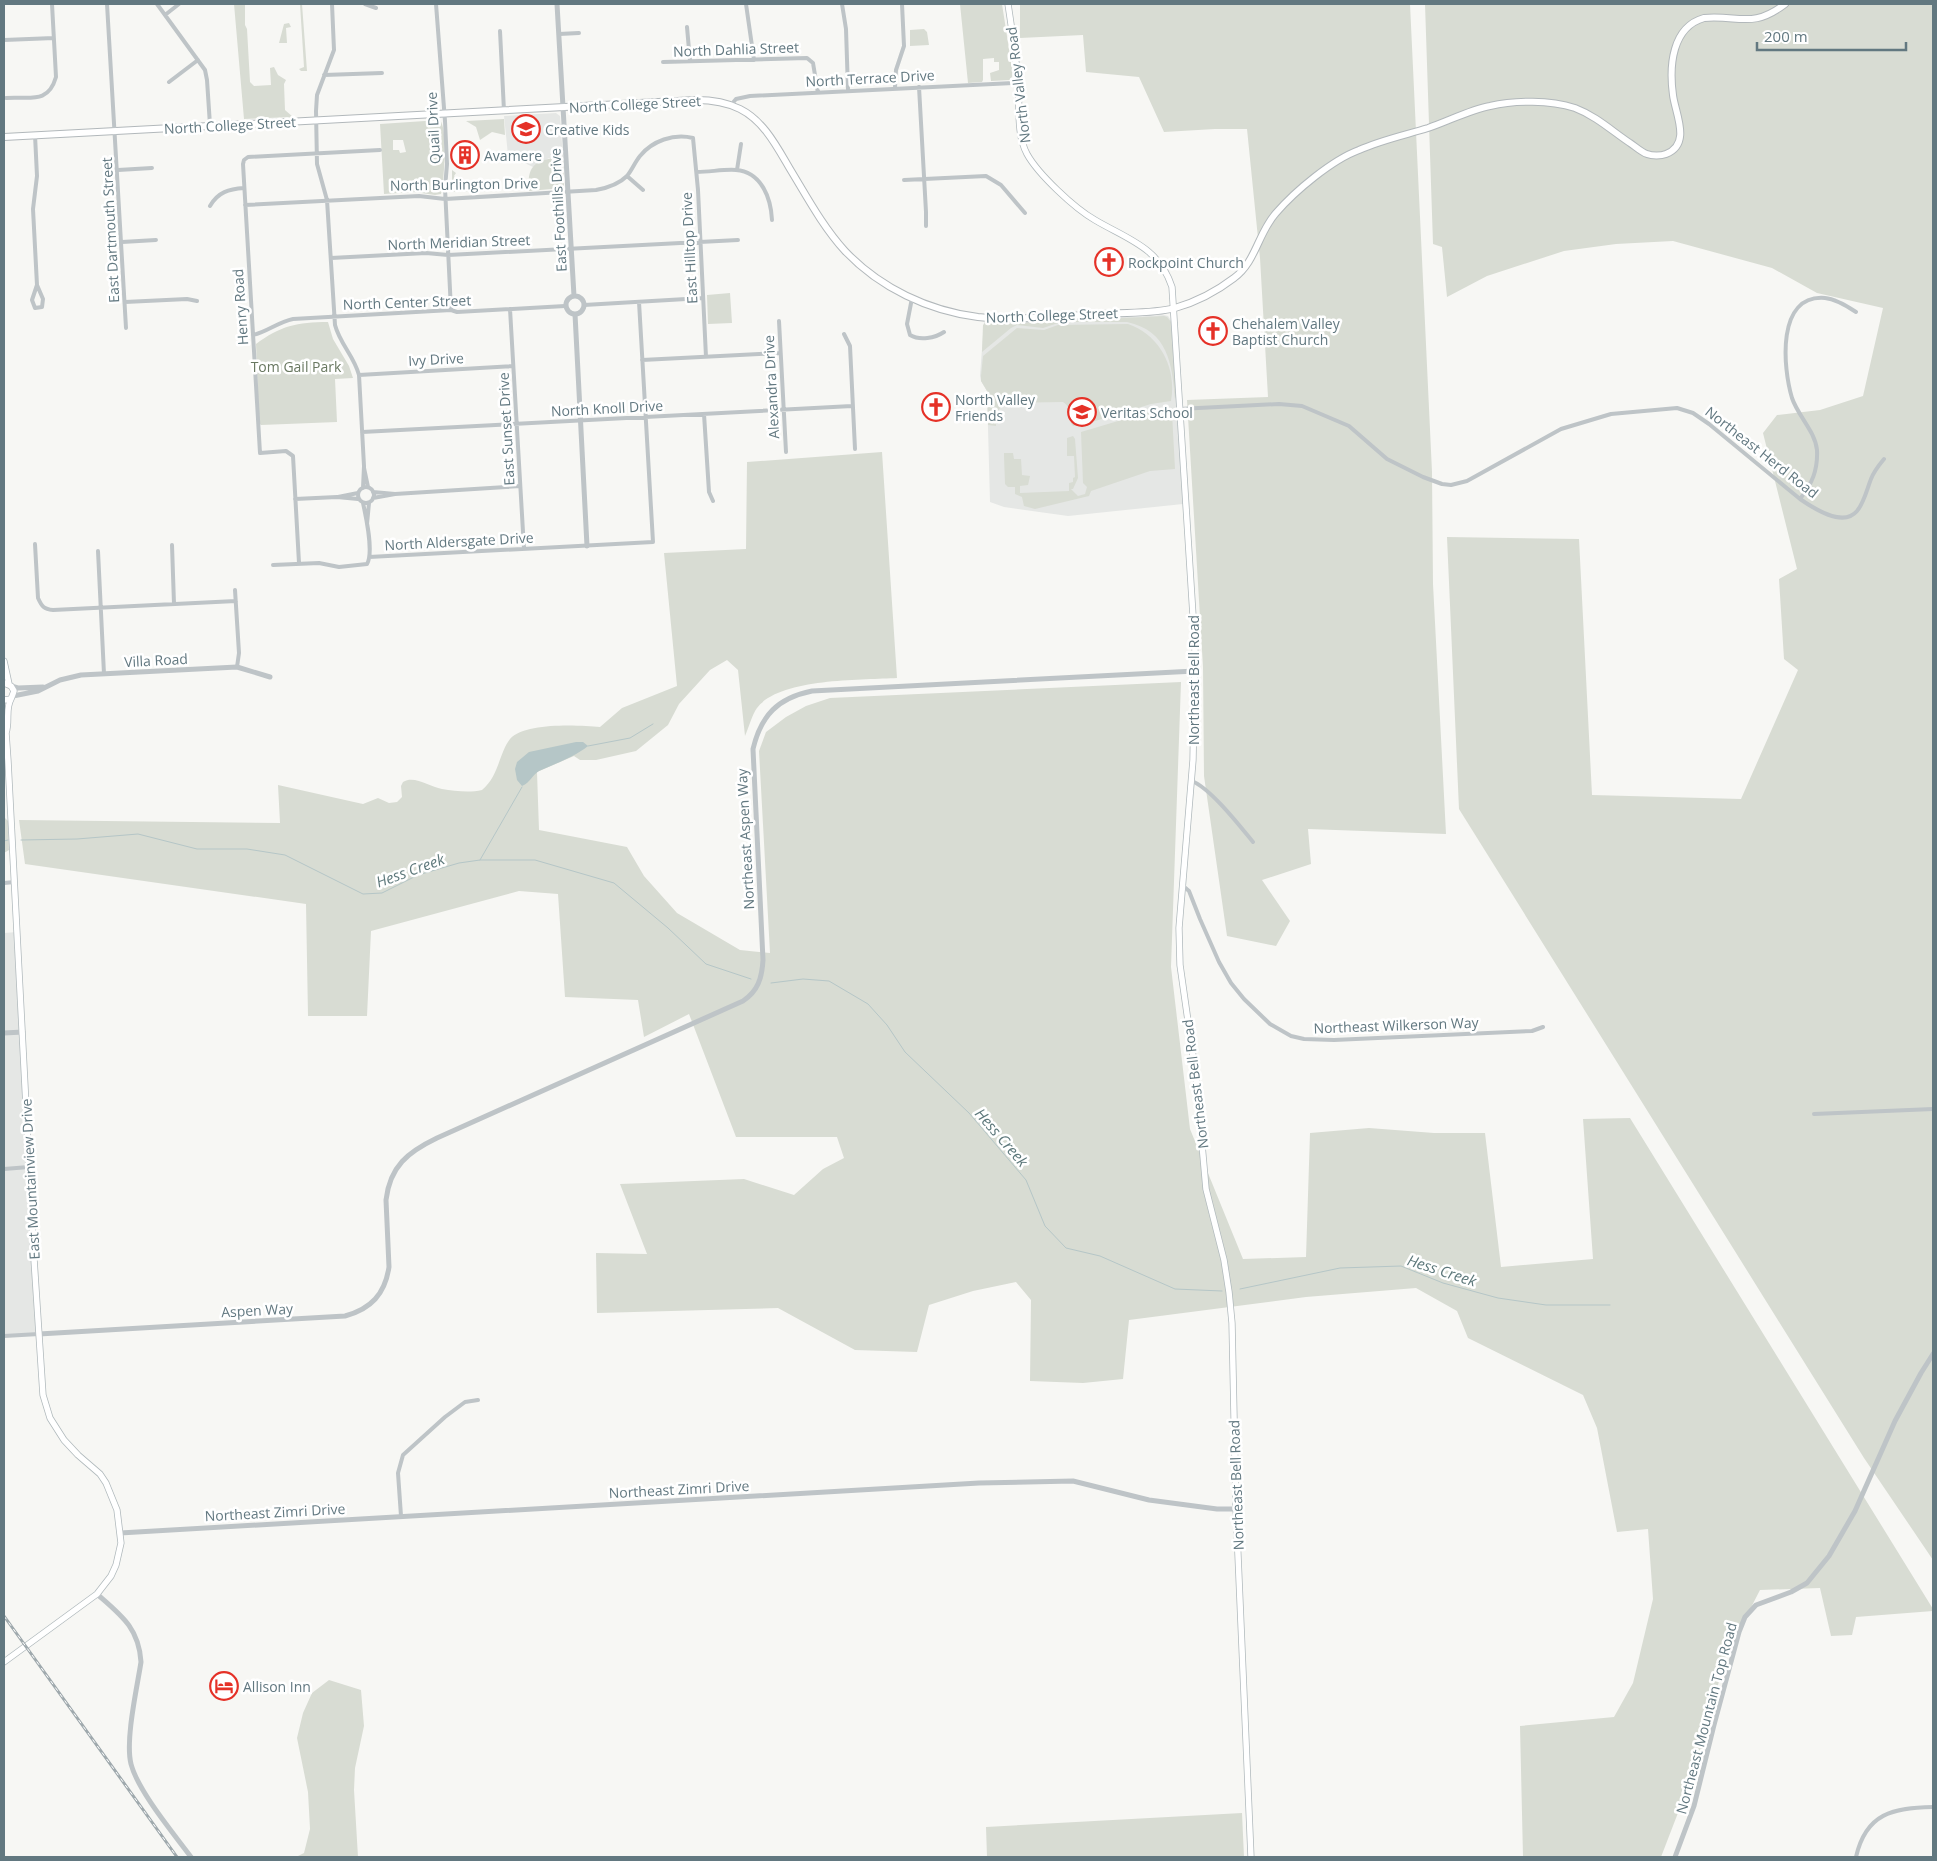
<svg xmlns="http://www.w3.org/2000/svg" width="1937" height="1861" font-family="'Open Sans',sans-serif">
  <rect width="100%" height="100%" fill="#f7f7f4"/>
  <path fill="#e5e7e5" d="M556 113 560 116 563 157 549 158 533 167 508 155 504 116Z
    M1164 315 1168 316 1172 322 1183 504 1068 516 1004 507 990 502 987 391 981 381 980 376 984 322 1001 323Z
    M17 932 39 1334 4 1336V933Z"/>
  <path fill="#d8dcd3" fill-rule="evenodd" d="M234 4H245V25L247 29 250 82 254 86 271 85 270 68 274 67 278 75 286 80 284 84 285 110 293 117 244 119Z
    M300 4H302L307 71H301L299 69 304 67Z
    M960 4H1002L1013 75 1010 80 991 81 990 73 999 70V62H994V58L983 59V80L982 82 968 83Z
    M1020 4H1410L1432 472 1433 584 1446 834 1308 829 1311 864 1262 880 1290 921 1276 946 1227 936 1204 776 1203 667 1187 400 1268 397 1260 258 1247 129H1215L1164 132 1139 77 1086 72 1083 35 1020 38Z
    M1425 4H1933V1560L1864 1458 1459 809 1447 537 1579 539 1592 795 1741 799 1798 670 1784 659 1779 579 1797 569 1763 433 1777 415 1820 410 1863 396 1883 308 1817 293 1772 268 1673 241 1616 244 1564 251 1487 276 1447 297 1442 247 1433 244Z
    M289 23 291 27 286 28 287 43H279L284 24Z
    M924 29 927 32 929 45 910 46V30Z
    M504 119 505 135 492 132 480 140 476 127 466 121Z
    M440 120C448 130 444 181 441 194L435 195 414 192 384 194 380 124ZM393 140H403L406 152 400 153 399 150H393Z
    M563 157 564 186 563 188 529 191C526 163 538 159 563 157Z
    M452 170 456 173 454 176 461 187H488L489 191 452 192Z
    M730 293 732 323 708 324 707 295Z
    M1164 316 1167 317 1171 322 1176 396 1175 399C1172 363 1168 331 1127 322H1061L1043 328 1017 325 1011 328 982 352 983 325 986 322 1001 324Z
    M328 322 333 339 349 366 353 378 335 379 337 422 261 425 259 423 256 344C280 326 297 322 328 322Z
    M1128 324C1160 335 1177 368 1171 401L1151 404 1082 425 1073 426C1067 419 1073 408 1063 402L1008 403 1002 406 996 413V426L988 425 987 391 981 381V376L983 356 1017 328 1044 330 1058 325Z
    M1169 412 1172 413 1175 469 1150 471 1091 491 1089 496 1035 509 1024 506 1022 497 1015 494V487H1008L1005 484 1004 456V453H1013L1014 459H1021L1022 475 1030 476 1028 485 1020 486V493L1069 491V483L1073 482V478L1075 477 1074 456H1067V438L1073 436 1075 439 1078 478 1073 489H1071L1078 496 1085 494 1087 487 1083 483 1081 432 1145 413Z
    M882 452 897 678C862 680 779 678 757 708 752 715 749 727 745 736L738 670 727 660 710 670 679 704 668 725 636 751 596 760H580L574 756 537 772 539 830 627 847 644 876 677 913 740 950 770 953 759 751 766 732 786 717 806 706 830 698 1181 682 1171 967 1190 1129 1243 1259 1306 1257 1310 1133 1369 1128 1434 1133H1485L1501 1267 1593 1259 1583 1119 1630 1118 1933 1609V1611L1856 1617 1852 1635 1831 1636 1820 1588 1760 1590 1724 1660 1703 1748 1661 1857H1523L1520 1726 1614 1717 1633 1683 1653 1599 1648 1529 1617 1532 1597 1428 1583 1395 1468 1338 1457 1311 1416 1288 1306 1297 1129 1320 1123 1379 1083 1383 1030 1381 1031 1300 1016 1282 973 1291 929 1305 917 1352 855 1350 778 1308 597 1313 596 1253 647 1254 620 1184 744 1179 794 1195 823 1169 844 1158 837 1137H736L689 1014 644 1037 638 1000 565 997 558 894 519 891 371 931 367 1016H308L306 904 25 864 19 820 280 823 278 785 363 804 378 798 389 803 397 802 402 797 401 786 403 782C415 775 429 787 442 789 455 791 469 793 482 790 499 776 499 753 510 739 525 722 579 725 600 727L622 708 677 686 664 553 746 549 747 462Z
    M4 817 8 821 9 850 4 853Z
    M329 1680 361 1690 364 1726 355 1768 354 1790 358 1857H296L304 1853 310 1829 308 1792 297 1738 303 1713 312 1693Z
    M1242 1813 1244 1857H987L986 1827Z"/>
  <path fill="#b5c6c7" d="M576 742H583L588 746C573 758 556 763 539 771 531 776 531 782 522 786L517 780 515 769 517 762 529 752Z"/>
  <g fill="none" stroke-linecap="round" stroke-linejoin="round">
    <path stroke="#b5c6c7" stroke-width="1" d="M588 746 630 738 653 724
      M21 840 77 839 138 834 197 849H247L285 855 363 894 382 893 418 875 459 863 480 860H535L614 883 668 928 706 964 751 979
      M4 841 8 840
      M480 860 522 787
      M771 983 803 979 829 981 868 1004 887 1025 905 1052 969 1113 1026 1180 1045 1226 1066 1248 1100 1256 1175 1289 1222 1291
      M1240 1289 1340 1268 1401 1266 1443 1283 1498 1298 1546 1305H1610"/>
    <defs>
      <path id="secondary" d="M1008 4C1012 30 1016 56 1018 83 1020 105 1016 134 1027 154 1038 174 1074 208 1095 220 1127 239 1159 247 1172 287L1195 647 1193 760 1179 928 1180 965 1196 1077 1206 1189 1224 1260 1229 1292 1232 1323 1236 1509 1251 1857
        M4 661 9 684
        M4 683 11 686 14 691 11 699 4 700
        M4 728 6 733 8 761 34 1259 43 1395 50 1418 64 1440 78 1455 100 1474 106 1483 117 1510 121 1543 116 1565 111 1576 97 1594 4 1662
        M6 733C10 721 5 709 11 699"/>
      <path id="primary" d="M4 137 696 100C711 100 726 102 740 109 764 121 777 147 790 169 807 197 823 227 845 251 880 288 929 311 978 317 1019 321 1062 316 1103 314 1126 312 1153 314 1175 308 1196 302 1217 291 1234 278 1256 262 1258 233 1276 213 1295 191 1332 160 1359 150 1381 140 1405 135 1428 128 1449 121 1469 110 1490 106 1515 100 1550 100 1575 108 1596 116 1612 131 1630 143 1635 146 1641 152 1647 154 1652 156 1661 156 1666 154 1692 144 1675 113 1673 95 1669 66 1672 27 1704 18 1740 15 1752 29 1785 4"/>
    </defs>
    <use href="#secondary" stroke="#b0b9bc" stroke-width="7"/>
    <use href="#primary" stroke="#b2b8bb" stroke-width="8"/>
    <path stroke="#bec4c7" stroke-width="4" d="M107 4 126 328
      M157 4 205 70 207 80 210 125
      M332 4 334 50 317 95 316 111 317 164 327 200 335 325C340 344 354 356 359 375L364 466 363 488
      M365 4 376 8
      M436 4 445 121 447 164 445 188 451 310
      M746 4 754 60
      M842 4 846 29 848 90
      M165 15 179 4
      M687 27 690 61
      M500 31 504 111
      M559 34 579 33
      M4 40 54 38
      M663 62 807 58 813 63 818 93
      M324 75 382 73
      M169 82 198 60
      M919 87 926 212V226
      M895 88 896 70 904 46 902 4
      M6 98C29 96 48 105 56 77L52 4
      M731 105 736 99 750 96 1013 83
      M35 135 37 176 33 209 37 285 43 299 42 307 35 308 32 300 37 285
      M118 170 152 168
      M737 170 741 144
      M697 172C710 172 724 169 736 170 762 172 771 199 772 220
      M627 176 643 190
      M904 180 986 176 1001 185 1025 213
      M245 205 419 196 445 199 596 190C607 188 619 184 627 176 632 170 635 162 640 156 652 141 674 133 693 138L698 190 706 357
      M210 206C218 192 229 189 244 188
      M122 242 156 240
      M331 258 426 253 448 255 738 240
      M912 298 907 324 910 335C920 341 935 338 944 332
      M125 302 187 299 197 301
      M584 305 703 298
      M510 309 524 549
      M779 321 786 452
      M844 334 850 346 855 449
      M253 335C267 332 278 322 293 319L451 310 457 312 565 306
      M642 360 780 353
      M359 375 513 366
      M1179 409 1279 404 1302 406 1349 426 1387 459 1423 477 1442 484 1451 485 1467 481 1561 429 1611 414 1677 408 1693 413 1709 424 1800 499C1813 508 1843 528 1857 511 1864 503 1867 489 1871 479 1874 471 1879 465 1884 459
      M704 414 709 492 713 501
      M362 432 852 406
      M364 468 368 487
      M358 495a8 8 0 1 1 16 0a8 8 0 1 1-16 0Z
      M373 492 395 494
      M338 497 358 493
      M373 498 395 494 520 486
      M295 499 337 497 358 499
      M1800 499C1812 484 1818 470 1817 450 1815 431 1798 416 1792 398 1783 368 1776 294 1825 298 1836 299 1847 306 1856 312
      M367 524 369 503
      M35 544 38 598C42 607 44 609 53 610L236 601
      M172 545 174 604
      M98 551 104 674
      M369 557 653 542 639 302
      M299 563 293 456 286 451 260 453 243 164 244 160 248 157 380 150
      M273 565 319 563 339 567 367 564C374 552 366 517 363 503
      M235 590 239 653 237 667
      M1192 781C1211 789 1239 825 1253 842
      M4 883 15 882
      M1182 885 1189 891 1200 919 1219 962 1231 983 1244 999 1270 1024 1291 1036 1304 1039 1334 1040 1532 1031 1543 1027
      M1814 1114 1933 1109
      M4 1169 29 1167
      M4 1336 39 1334
      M401 1516 398 1473 403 1455 445 1417 465 1402 478 1400
      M1856 1857C1866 1813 1893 1808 1933 1807"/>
    <path stroke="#bec4c7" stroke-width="5" d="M557 4 574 296
      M566 305a9 9 0 1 1 18 0a9 9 0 1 1-18 0Z
      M575 314 587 546
      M11 686 18 688 43 687
      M13 696 38 691 60 680 81 675 237 667 270 677
      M4 1033 23 1032
      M39 1334 345 1316C371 1309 385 1294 389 1267L386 1200C390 1166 408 1152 437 1138L743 1001C758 991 762 978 763 960L753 749C761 715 778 698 812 691L1195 671
      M120 1533 979 1483 1073 1481 1149 1500 1217 1509H1236
      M97 1594C121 1615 139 1628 141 1662 137 1688 125 1740 131 1764 138 1791 174 1834 191 1857
      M1675 1857 1694 1806 1714 1725 1739 1632 1745 1617 1756 1605 1791 1592 1807 1583 1829 1556 1855 1511 1895 1421 1921 1373 1933 1354"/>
    <use href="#secondary" stroke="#fff" stroke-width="5.5"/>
    <use href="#primary" stroke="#fff" stroke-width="6"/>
    <defs>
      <path id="rail" d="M4 1616 177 1857"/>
    </defs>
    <use href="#rail" stroke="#9fa9ad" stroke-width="3"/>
    <use href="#rail" stroke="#fff" stroke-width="1" stroke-dasharray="4" stroke-linecap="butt"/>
  </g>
  <defs>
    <symbol id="school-ring" viewBox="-11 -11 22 22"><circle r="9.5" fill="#fff" stroke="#e53127" stroke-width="1.5"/><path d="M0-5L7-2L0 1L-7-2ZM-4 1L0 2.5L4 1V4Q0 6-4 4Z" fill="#e53127"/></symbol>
    <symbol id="building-ring" viewBox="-11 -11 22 22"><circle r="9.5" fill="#fff" stroke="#e53127" stroke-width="1.5"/><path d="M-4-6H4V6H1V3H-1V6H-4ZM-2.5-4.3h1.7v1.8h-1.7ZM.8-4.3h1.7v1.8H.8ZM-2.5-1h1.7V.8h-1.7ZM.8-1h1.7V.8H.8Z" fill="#e53127"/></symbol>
    <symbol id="church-ring" viewBox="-11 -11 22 22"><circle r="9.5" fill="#fff" stroke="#e53127" stroke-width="1.5"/><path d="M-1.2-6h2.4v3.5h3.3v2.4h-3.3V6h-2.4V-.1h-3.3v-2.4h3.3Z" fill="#e53127"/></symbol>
    <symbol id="hotel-ring" viewBox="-11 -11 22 22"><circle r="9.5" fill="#fff" stroke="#e53127" stroke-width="1.5"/><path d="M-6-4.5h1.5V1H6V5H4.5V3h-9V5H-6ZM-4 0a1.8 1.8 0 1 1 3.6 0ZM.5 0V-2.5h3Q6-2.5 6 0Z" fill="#e53127"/></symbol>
  </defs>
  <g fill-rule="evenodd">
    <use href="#school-ring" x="510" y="113" width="32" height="32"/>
    <use href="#building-ring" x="449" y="139" width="32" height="32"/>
    <use href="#church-ring" x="1093" y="246" width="32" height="32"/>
    <use href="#church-ring" x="1197" y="315" width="32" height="32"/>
    <use href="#church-ring" x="920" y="391" width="32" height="32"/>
    <use href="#school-ring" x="1066" y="396" width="32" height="32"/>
    <use href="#hotel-ring" x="208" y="1670" width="32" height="32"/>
  </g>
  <g text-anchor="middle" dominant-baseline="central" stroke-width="5" stroke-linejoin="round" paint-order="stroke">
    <g font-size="14" fill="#627880" stroke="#fff">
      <text transform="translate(736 49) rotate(-2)">North Dahlia Street</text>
      <text transform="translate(870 78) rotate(-3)">North Terrace Drive</text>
      <text transform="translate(1018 85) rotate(-97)">North Valley Road</text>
      <text transform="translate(635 104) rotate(-3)">North College Street</text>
      <text transform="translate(230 125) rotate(-3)">North College Street</text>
      <text transform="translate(433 128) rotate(-93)">Quail Drive</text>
      <text transform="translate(464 184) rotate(-1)">North Burlington Drive</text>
      <text transform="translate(558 210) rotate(-93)">East Foothills Drive</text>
      <text transform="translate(110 230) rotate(-93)">East Dartmouth Street</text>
      <text transform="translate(459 242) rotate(-2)">North Meridian Street</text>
      <text transform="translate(689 248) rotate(-93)">East Hilltop Drive</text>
      <text transform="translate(407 302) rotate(-2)">North Center Street</text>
      <text transform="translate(240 307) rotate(-94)">Henry Road</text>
      <text transform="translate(1052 315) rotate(-2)">North College Street</text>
      <text transform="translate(436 359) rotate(-3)">Ivy Drive</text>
      <text transform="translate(771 387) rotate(-93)">Alexandra Drive</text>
      <text transform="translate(607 408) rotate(-3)">North Knoll Drive</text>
      <text transform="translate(506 429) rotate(-93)">East Sunset Drive</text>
      <text transform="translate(1762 452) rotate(38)">Northeast Herd Road</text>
      <text transform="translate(459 541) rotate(-3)">North Aldersgate Drive</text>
      <text transform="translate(156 660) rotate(-3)">Villa Road</text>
      <text transform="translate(1193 680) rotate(-90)">Northeast Bell Road</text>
      <text transform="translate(745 839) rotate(-93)">Northeast Aspen Way</text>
      <text transform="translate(1396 1025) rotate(-2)">Northeast Wilkerson Way</text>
      <text transform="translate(1195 1084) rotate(-97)">Northeast Bell Road</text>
      <text transform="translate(30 1179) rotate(-93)">East Mountainview Drive</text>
      <text transform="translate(257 1310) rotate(-3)">Aspen Way</text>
      <text transform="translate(1236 1485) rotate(-92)">Northeast Bell Road</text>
      <text transform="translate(679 1489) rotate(-3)">Northeast Zimri Drive</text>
      <text transform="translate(275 1512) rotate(-3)">Northeast Zimri Drive</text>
      <text transform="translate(1706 1718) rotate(-75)">Northeast Mountain Top Road</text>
    </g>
    <g font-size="14" fill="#627880" stroke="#fff" text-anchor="start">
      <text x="545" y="129">Creative Kids</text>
      <text x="484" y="155">Avamere</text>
      <text x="1128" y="262">Rockpoint Church</text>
      <text x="1232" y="323">Chehalem Valley<tspan x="1232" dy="16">Baptist Church</tspan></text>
      <text x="955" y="399">North Valley<tspan x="955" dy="16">Friends</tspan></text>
      <text x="1101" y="412">Veritas School</text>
      <text x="243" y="1686">Allison Inn</text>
    </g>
    <g font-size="14" fill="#697861" stroke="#fff">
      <text x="296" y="366">Tom Gail Park</text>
    </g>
    <g font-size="15" font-style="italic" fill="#5d787b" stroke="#fff">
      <text transform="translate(410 870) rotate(-20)">Hess Creek</text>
      <text transform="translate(1002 1137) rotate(49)">Hess Creek</text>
      <text transform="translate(1442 1270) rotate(18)">Hess Creek</text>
    </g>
  </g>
  <rect width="1937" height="1861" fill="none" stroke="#627880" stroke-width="10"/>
  <path d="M1757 42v8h149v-8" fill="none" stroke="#627880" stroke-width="2.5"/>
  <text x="1764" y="42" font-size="15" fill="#627880" stroke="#ffffff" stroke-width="4" paint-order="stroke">200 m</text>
</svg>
